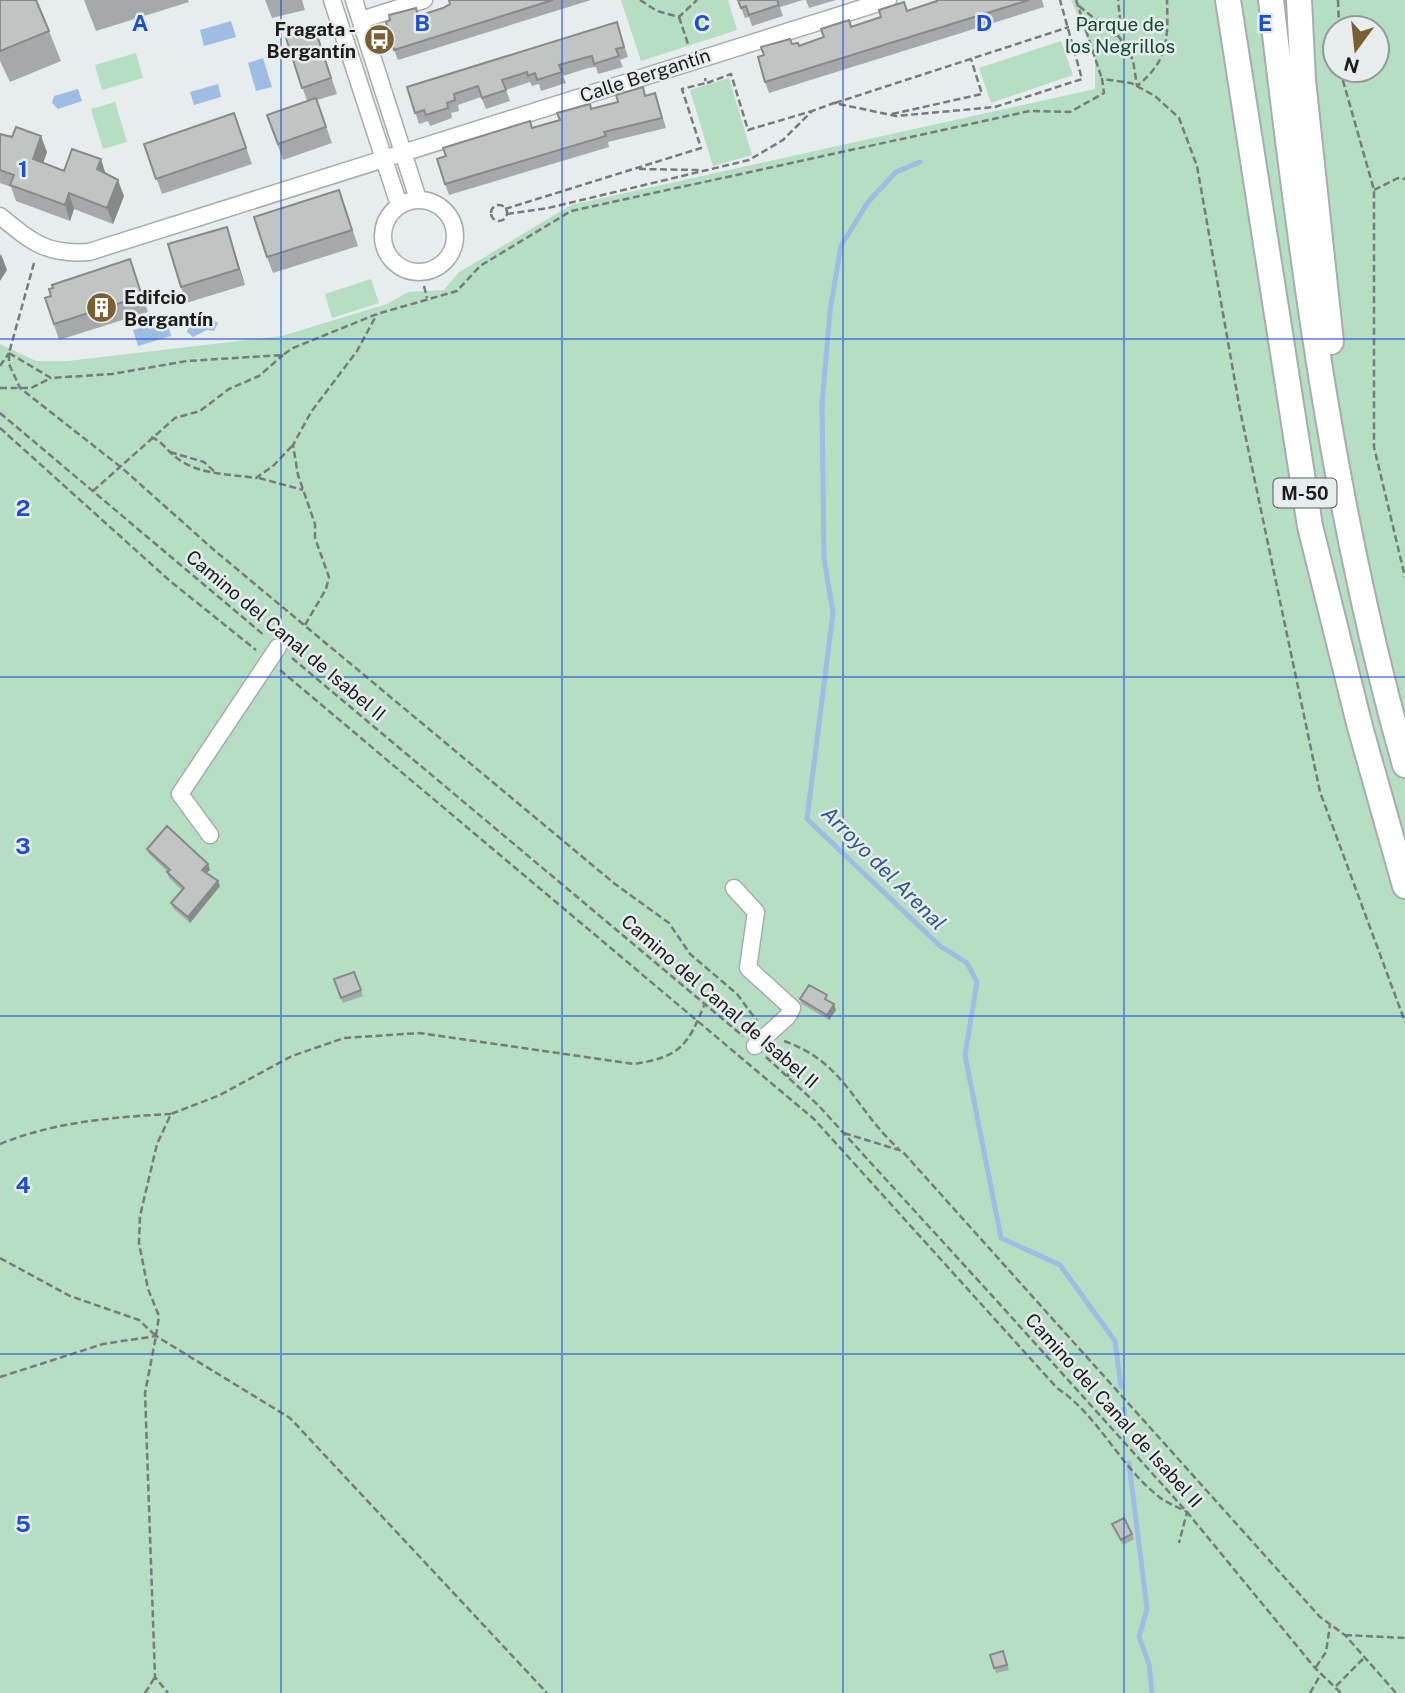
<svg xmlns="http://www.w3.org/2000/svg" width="1405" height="1693" font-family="'Public Sans',sans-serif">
  <rect width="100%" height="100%" fill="#e7ecec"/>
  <path fill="#b5dec3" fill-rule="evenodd" d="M621 0H728L737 30 641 61Z
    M1071 0H1405V1693H0V344L36 361H68L282 336 387 304 408 292 444 290 458 273 571 205 1095 89V57ZM1335 28H1377V70H1335Z
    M1061 41 1073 75 991 103 979 68Z
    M136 53 143 78 102 90 95 65Z
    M729 78 752 155 713 166 690 90Z
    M115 102 127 142 103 149 91 109Z
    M371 279 379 303 332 318 325 294Z"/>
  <path fill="#9ebce4" d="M231 21 236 37 204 46 200 30Z
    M263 58 272 87 256 91 248 63Z
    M218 84 221 97 194 105 190 92Z
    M78 89 82 101 58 109 52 103 54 96Z
    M211 318 218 323 214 331 207 330 193 337 187 332 189 325Z
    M167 320 171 336 138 346 133 330Z"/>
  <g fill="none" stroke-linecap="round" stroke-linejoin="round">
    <path stroke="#9ebce4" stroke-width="5" d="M920 162 896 172 868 202 841 246 830 311 822 405 824 558 833 613 807 819 940 946 967 963 977 982 965 1055 1001 1238 1060 1265 1115 1341 1121 1387
      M1124 1409 1125 1427
      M1129 1463 1147 1609 1139 1637 1149 1664 1152 1693"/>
    <defs>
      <path id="minor" d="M332 0 399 205
        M354 0 418 199
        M361 20 424 0
        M383 236a36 36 0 1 1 72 0a36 36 0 1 1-72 0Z
        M0 216C32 242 46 255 89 252L888 0
        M210 835 180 794 278 647
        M734 888 756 912 748 968 792 1008 788 1016 755 1046"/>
      <path id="highway" d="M1228 0 1310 526 1360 727 1405 886
        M1271 0C1301 257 1334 515 1405 765
        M1299 0 1303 80 1331 342"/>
    </defs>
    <use href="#minor" stroke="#a7acac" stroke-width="19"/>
    <use href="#highway" stroke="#a7acac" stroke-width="28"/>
    <path stroke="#777b7b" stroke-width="2.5" stroke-dasharray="7 3.5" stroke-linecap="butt" d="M640 0 657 11 679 17 697 0
      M1076 0 1102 79
      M1338 0 1339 28
      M1079 6 1116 36 1121 27 1118 0
      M679 17 689 47
      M1118 35 1133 60 1137 86C1169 60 1168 39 1167 0
      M1340 70 1374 190V447L1405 577
      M707 83 731 74 748 130 812 111
      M835 103 1069 27
      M892 114 982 94 971 59
      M639 169 699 170
      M1374 190 1398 178 1405 179
      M491 213a8 8 0 1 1 16 0a8 8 0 1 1-16 0Z
      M505 209 701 148 682 89 706 83 705 78
      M507 214 548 208 749 160 783 140 812 111 834 103 896 116 995 107 1082 79 1060 0
      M34 263 9 353V364L20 388 122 468 214 550 615 884 669 923 690 954 737 994 757 1021
      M424 286 427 298
      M9 353 51 378 112 374 187 361 283 355 293 348 377 314 457 291 480 266 571 211 1030 111 1070 112 1104 93 1102 79 1131 83 1155 96 1179 118 1197 166 1240 410 1320 792 1405 1022
      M0 366 9 353
      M0 388H31L51 378
      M0 413 265 636
      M0 428 170 581 256 650
      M151 437C163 441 169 454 181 461 203 475 230 474 256 478L273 466 293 445
      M170 452 204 462 216 473
      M259 478 303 490
      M93 491 175 418 200 411 229 389 259 376 283 355
      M305 625 326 589 329 577 315 538V524L298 475 293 445 311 412 357 351 377 314
      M292 658 743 1036
      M280 670 814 1119 1057 1388C1098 1415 1119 1465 1158 1496 1166 1503 1178 1507 1187 1512L1179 1543
      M784 1041C845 1062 855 1110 899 1149
      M776 1046 789 1064 788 1077
      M766 1057 818 1105 996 1300 1187 1512 1315 1668 1341 1693
      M844 1133 902 1151 1320 1617 1345 1635 1396 1693
      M0 1144C54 1122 113 1117 171 1114
      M0 1258 70 1296 139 1320 156 1336 145 1393 155 1677 168 1693
      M156 1336 159 1316 148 1289 139 1243 140 1216 157 1144 171 1114 220 1095 292 1056 344 1038 420 1033 634 1064C681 1057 688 1045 705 1003
      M0 1377 103 1344 156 1336 290 1418 547 1693
      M1345 1635 1405 1638
      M1316 1667 1326 1652 1330 1625
      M1336 1686 1363 1659
      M145 1693 155 1677
      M1310 1693 1321 1674"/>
    <use href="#minor" stroke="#fff" stroke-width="16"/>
    <use href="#highway" stroke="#fff" stroke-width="24"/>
  </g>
  <path fill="#a5a9a9" d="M0 0 49 31 61 61 10 82 0 61Z
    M84 0H188L189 2 96 31Z
    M265 0H302L305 10 272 18Z
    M449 0H591L398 60 394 50 419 15 443 8 450 4Z
    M738 0H803L780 7 783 16 752 26 749 17 745 18Z
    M806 0H836L809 8Z
    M937 0H1042L1044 7 769 93 765 82 764 55 792 44 799 46 851 27 907 11 937 1Z
    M315 29 337 94 317 100 332 143 283 160 267 115 307 101 286 38Z
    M620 33 628 57 620 60 623 67 598 74 596 67 588 68 563 76 566 83 541 91 539 84 532 86 530 82 506 90 510 101 486 109 481 97 458 105 459 111 451 113 452 118 430 126 428 121 419 124 407 87Z
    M655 93 666 128 608 142 609 147 449 195 445 184 533 128 591 109Z
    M234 113 252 164 162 194 144 144Z
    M0 134 47 152 43 163 64 171 106 173 124 196 113 224 74 209 70 221 16 201 11 187 0 183Z
    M345 206 358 246 273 273 267 257Z
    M227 227 245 285 186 303 181 287Z
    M130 259 148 312 59 340 45 298Z
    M147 849 210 870 206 873 220 886 190 923 173 908 171 903 182 890 169 878 167 872H168L149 854Z
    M354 972 363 996 343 1003 334 979Z
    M800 999 829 1001 836 1010 829 1020 802 1004Z
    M1112 1524 1132 1534 1134 1539 1123 1545Z
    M1003 1651 1009 1670 996 1673 990 1655Z"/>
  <path fill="#868a89" d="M41 136 47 152 39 175 33 159Z
    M101 159 106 175 97 169Z
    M118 180 124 196 113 224 107 208Z
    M69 193 74 209 70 221 65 205Z
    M227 227 232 243 245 285 239 269Z
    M1 254 7 270 0 281V256Z
    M208 864 210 870 204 875 202 870Z
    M218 881 220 886 190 923 188 917Z
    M834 1004 836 1010 829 1020 827 1015Z"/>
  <path fill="#c0c5c4" stroke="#868a89" stroke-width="2" d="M0 0H36L49 31 0 51Z
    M449 0H553L394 50 386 22 390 20 389 15 416 8 418 16 443 8 450 4Z
    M738 0H777L779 5 749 15 746 6 741 8Z
    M937 0H1029L765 82 758 57 764 55 761 47 790 39 792 44 798 43 799 46 824 37 821 29 849 20 851 27 881 17 879 10 904 2 907 11 937 1Z
    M617 22 624 47 616 49 619 56 594 64 592 56 584 58 559 65 562 72 537 80 535 73 528 76 527 72 502 80 506 90 482 98 478 86 454 94 455 100 447 103 448 108 426 115 424 110 415 113 407 87Z
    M315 29 331 78 302 88 286 38Z
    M643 87 645 96 655 93 662 118 604 132 606 136 445 184 437 159 446 156 443 148 530 121 532 128 560 120 557 113 590 104 591 109 618 102 616 95Z
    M316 98 326 127 278 144 267 115Z
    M234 113 246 148 156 179 144 144Z
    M16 127 41 136 33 159 64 171 72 149 101 159 97 169 118 180 107 208 69 193 65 205 10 185 14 175 0 170V134L12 137Z
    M339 190 352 230 267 257 254 217Z
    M227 227 239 269 181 287 168 244Z
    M130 259 142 296 54 324 45 298 51 296 49 289 53 288 52 285Z
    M167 826 208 864 202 870 218 881 188 917 171 903 184 888 167 872 170 870 147 849Z
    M354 972 361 990 341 998 334 979Z
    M809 985 827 995 825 999 834 1004 827 1015 800 999Z
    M1124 1518 1132 1534 1121 1540 1112 1524Z
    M1003 1651 1007 1665 994 1668 990 1655Z"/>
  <path fill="none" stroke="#1d4ed8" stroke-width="2" stroke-opacity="0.55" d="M281 0V1693M562 0V1693M843 0V1693M1124 0V1693M0 339H1405M0 677H1405M0 1016H1405M0 1354H1405"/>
  <defs>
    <symbol id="bus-disc" viewBox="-11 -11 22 22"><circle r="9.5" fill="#795f31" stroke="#e7ecec"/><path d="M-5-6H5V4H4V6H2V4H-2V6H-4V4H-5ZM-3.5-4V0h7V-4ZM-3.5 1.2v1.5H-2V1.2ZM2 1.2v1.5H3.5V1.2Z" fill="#fff"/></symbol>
    <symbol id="building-disc" viewBox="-11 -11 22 22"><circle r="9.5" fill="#795f31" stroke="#e7ecec"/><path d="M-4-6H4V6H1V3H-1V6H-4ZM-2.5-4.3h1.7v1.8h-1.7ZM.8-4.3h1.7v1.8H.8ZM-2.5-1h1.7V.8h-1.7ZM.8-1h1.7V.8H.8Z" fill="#fff"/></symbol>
  </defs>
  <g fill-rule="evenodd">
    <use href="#bus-disc" x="362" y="22" width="35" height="35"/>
    <use href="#building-disc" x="84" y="290" width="35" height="35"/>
  </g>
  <g text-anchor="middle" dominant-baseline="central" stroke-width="5" stroke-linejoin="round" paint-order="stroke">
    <rect fill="#e7ecec" stroke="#585b5b" stroke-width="2" x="1273.5" y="478.5" width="63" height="29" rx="5"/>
    <g font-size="18" font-weight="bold" fill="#1b1d1d">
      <text x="1305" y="493">M-50</text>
    </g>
    <g font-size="19" fill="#11492c" stroke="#e7ecec">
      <text x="1120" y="24">Parque de<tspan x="1120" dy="22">los Negrillos</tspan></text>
    </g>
    <g font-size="19" font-weight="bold" fill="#1b1d1d" stroke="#e7ecec" text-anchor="end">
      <text x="356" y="29">Fragata -<tspan x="356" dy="22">Bergantín</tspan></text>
      <text x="124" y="297" text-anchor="start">Edifcio<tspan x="124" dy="22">Bergantín</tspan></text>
    </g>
    <g font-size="19" fill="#1b1d1d" stroke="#e7ecec">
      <text transform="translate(645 75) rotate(-18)">Calle Bergantín</text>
      <text transform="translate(286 635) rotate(40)">Camino del Canal de Isabel II</text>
      <text transform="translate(720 1001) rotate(41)">Camino del Canal de Isabel II</text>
      <text transform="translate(1114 1410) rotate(48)">Camino del Canal de Isabel II</text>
    </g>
    <g font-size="21" font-style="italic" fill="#30578b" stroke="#e7ecec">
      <text transform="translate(884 868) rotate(45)">Arroyo del Arenal</text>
    </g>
  </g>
  <g font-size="23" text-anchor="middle" font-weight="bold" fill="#1d4ed8" stroke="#e7ecec" stroke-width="5" stroke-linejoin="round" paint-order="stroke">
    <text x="140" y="31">A</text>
    <text x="422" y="31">B</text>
    <text x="702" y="31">C</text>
    <text x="984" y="31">D</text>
    <text x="1265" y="31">E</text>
    <text x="23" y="177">1</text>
    <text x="23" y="516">2</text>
    <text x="23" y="854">3</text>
    <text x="23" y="1193">4</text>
    <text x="23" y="1532">5</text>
  </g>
  <g transform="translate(1356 49) rotate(195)"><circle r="33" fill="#e7ecec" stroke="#959999" stroke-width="2"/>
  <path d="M0-5L12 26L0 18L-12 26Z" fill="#795f31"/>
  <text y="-10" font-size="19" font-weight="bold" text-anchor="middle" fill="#1b1d1d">N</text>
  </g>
</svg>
